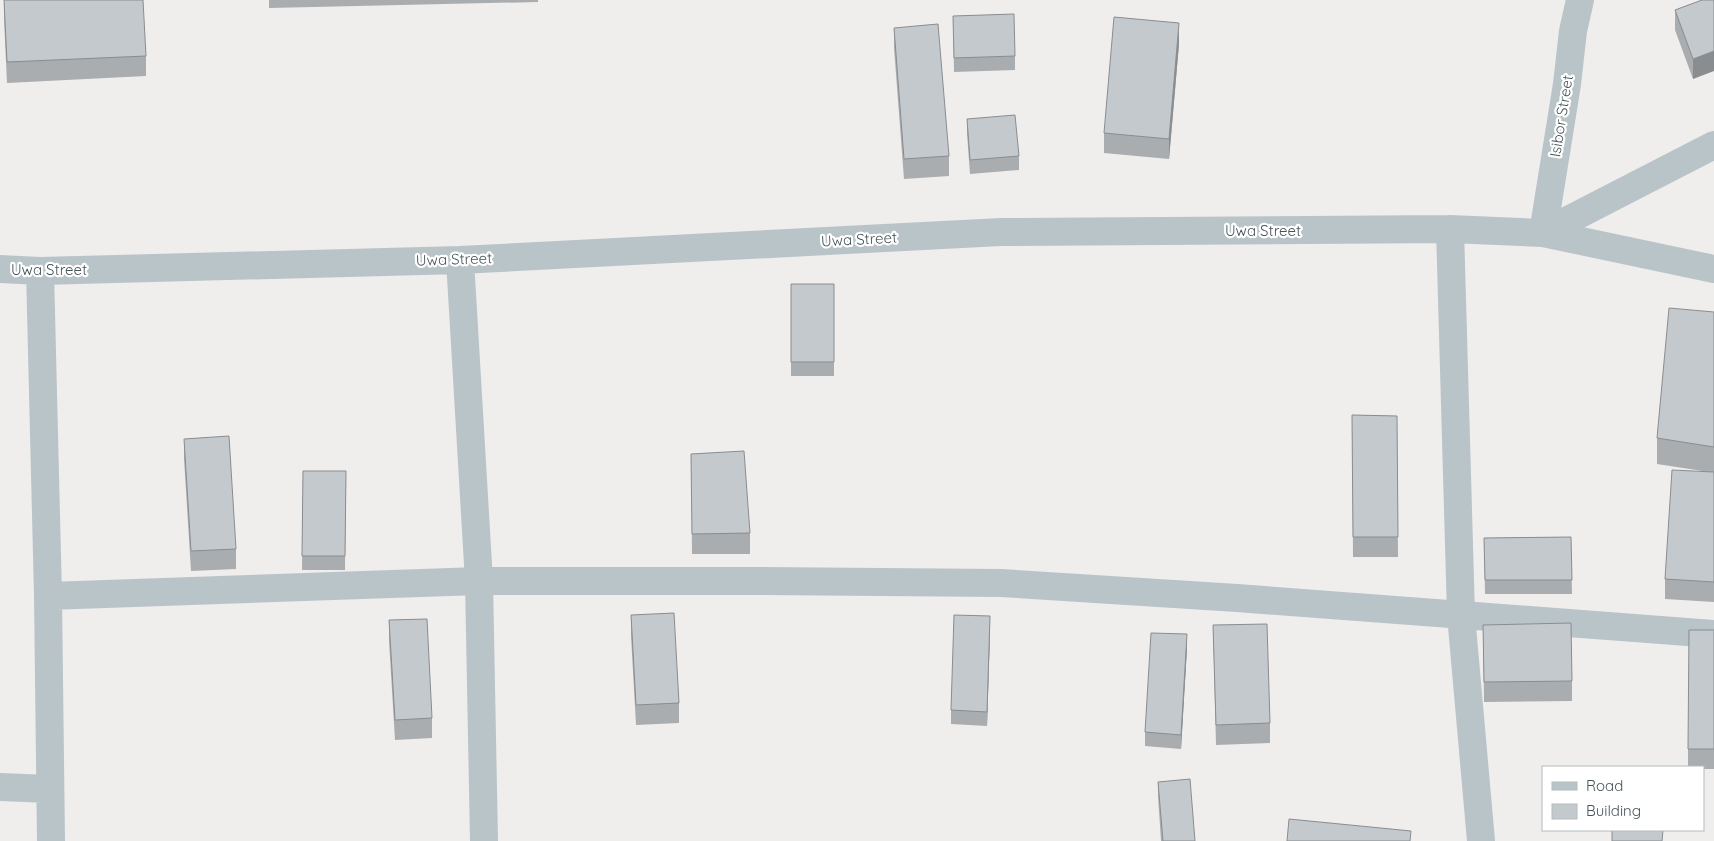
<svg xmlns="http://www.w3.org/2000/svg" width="1714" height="841" font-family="Quicksand,sans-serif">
  <rect width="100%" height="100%" fill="#f0eded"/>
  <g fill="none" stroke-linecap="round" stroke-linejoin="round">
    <path stroke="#b9c4c9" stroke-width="28" d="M1450 229 1461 615 1481 841
      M1543 233 1567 84 1573 31 1580 0
      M1543 233 1714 145
      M460 260 479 581 484 841
      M0 269 40 271 460 260 1001 232 1450 229 1543 233 1714 269
      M40 271 48 596
      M0 787 50 789
      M51 841 48 596 479 581H754L1001 583 1237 598 1714 634"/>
  </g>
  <path fill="#a9adb0" d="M4 0 146 56V76L7 83 4 19Z
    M269 0H538V2L269 8Z
    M1702 0 1693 79 1675 30V10Z
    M953 16 1015 56V70L954 72Z
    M894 28 949 156V176L904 179 894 48Z
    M1179 44 1169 159 1104 153V133Z
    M967 119 1019 156V170L970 174 967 133Z
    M791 284H834V376H791Z
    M1714 312V602L1665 599V579L1709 472 1657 464V438Z
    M1352 415 1397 416 1398 557H1353Z
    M184 439 236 549V569L191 571 184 459Z
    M691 454 750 533V554H692Z
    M303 471H346L345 570H302Z
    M1571 537 1572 594H1485L1484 538Z
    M631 615 679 703V723L636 725 631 636Z
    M389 620 432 718V738L395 740 389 641Z
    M1213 625 1270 723V743L1216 745Z
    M1483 625 1572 681V701L1484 702Z
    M1714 630V769H1703V767H1688V749Z
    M990 631 987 726 951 724V710Z
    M1187 648 1181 749 1145 746V732Z
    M1158 782 1195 841H1161L1158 796Z"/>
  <path fill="#898d90" d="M1179 23V44L1169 159V139Z
    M1714 51V71L1693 79V59Z
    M990 616V631L987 726V712Z
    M1187 634V648L1181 749V735Z"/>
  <path fill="#c4c9cd" stroke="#898d90" d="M4 0H143L146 56 7 62Z
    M1702 0H1714V51L1693 59 1675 10Z
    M1014 14 1015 56 954 58 953 16Z
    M1114 17 1179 23 1169 139 1104 133Z
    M938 24 949 156 904 159 894 28Z
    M1015 115 1019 156 970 160 967 119Z
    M791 284H834V362H791Z
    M1669 308 1714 312V447L1657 438Z
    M1352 415 1397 416 1398 537H1353Z
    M229 436 236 549 191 551 184 439Z
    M744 451 750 533 692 534 691 454Z
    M1672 470 1714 472V582L1665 579Z
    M303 471H346L345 556H302Z
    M1571 537 1572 580H1485L1484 538Z
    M674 613 679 703 636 705 631 615Z
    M954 615 990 616 987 712 951 710Z
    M427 619 432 718 395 720 389 620Z
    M1571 623 1572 681 1484 682 1483 625Z
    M1267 624 1270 723 1216 725 1213 625Z
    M1689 630H1714V749H1688Z
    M1151 633 1187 634 1181 735 1145 732Z
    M1190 779 1195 841H1163L1158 782Z
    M1289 819 1411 831 1410 841H1287Z
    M1612 830H1663L1662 841H1612Z"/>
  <g text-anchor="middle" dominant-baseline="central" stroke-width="4.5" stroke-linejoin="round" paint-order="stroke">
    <g font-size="15" fill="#465459" stroke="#fff">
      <text transform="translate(1561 116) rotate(-81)">Isibor Street</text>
      <text x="1263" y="230">Uwa Street</text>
      <text transform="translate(859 239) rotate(-3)">Uwa Street</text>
      <text transform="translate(454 259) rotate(-2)">Uwa Street</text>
      <text x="49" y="269">Uwa Street</text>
    </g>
  </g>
  <rect x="1542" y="766" width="162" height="65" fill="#ffffff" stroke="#b5bbbd"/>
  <rect x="1552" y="782" width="25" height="8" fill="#b9c4c9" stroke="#b5bbbd"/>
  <text x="1586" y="791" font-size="15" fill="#465459">Road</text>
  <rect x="1552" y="804" width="25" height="15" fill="#c4c9cd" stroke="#b5bbbd"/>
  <text x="1586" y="816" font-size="15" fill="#465459">Building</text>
</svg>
